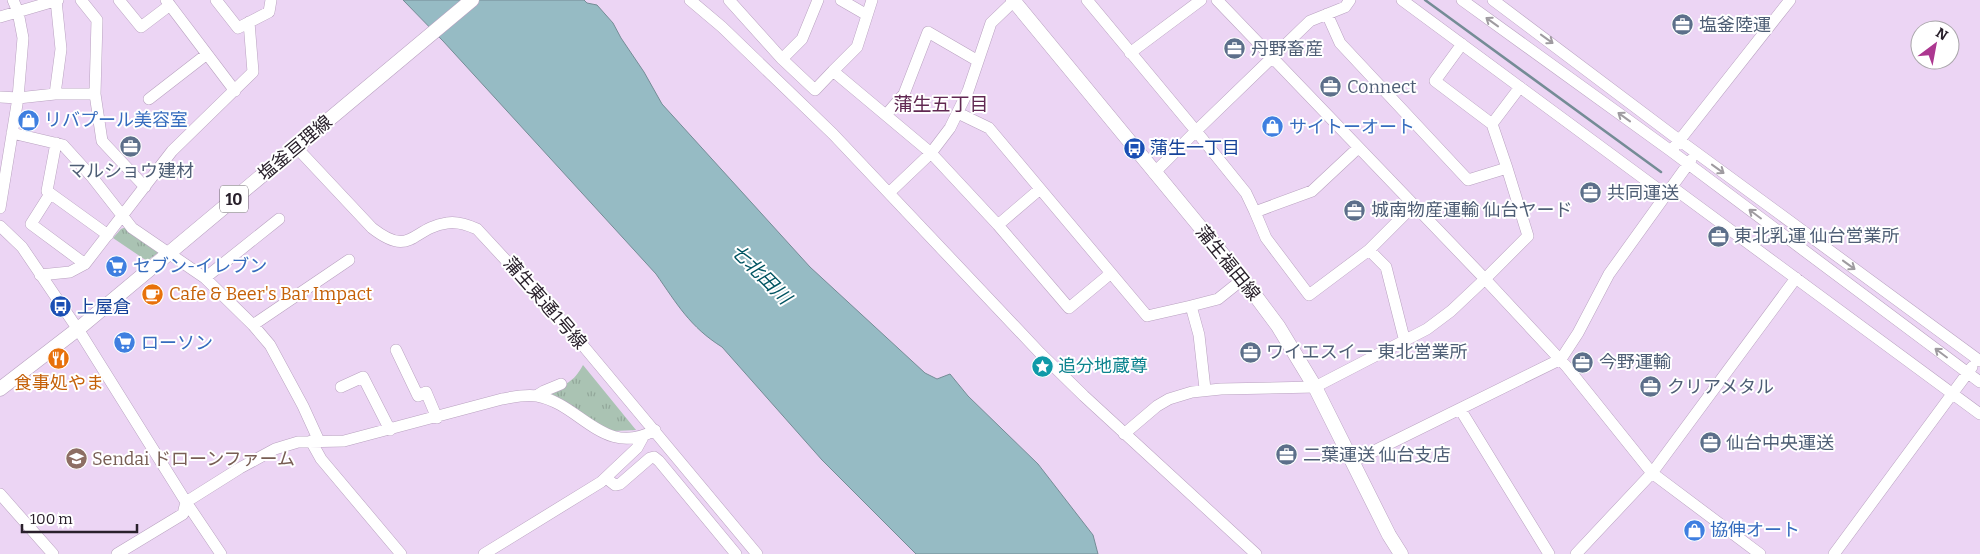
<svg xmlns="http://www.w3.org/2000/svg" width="1980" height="554" font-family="Bitter,'Noto Sans JP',serif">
  <defs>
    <pattern id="grass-tufts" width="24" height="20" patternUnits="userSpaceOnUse" patternTransform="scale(1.25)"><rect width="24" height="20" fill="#aac3b3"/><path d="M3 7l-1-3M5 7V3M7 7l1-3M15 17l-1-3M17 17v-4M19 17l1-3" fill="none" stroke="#92a79a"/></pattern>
  </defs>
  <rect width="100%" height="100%" fill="#ecd5f4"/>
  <path fill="url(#grass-tufts)" d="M126 227 159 252 147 261 113 238 121 229Z
    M583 365 636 430 614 431 599 426 548 392C566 384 573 383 583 365Z"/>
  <path fill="#96bbc4" stroke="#758c96" d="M403 0H584L587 3 597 5 613 23 621 38 644 72 662 104 810 267 925 373 937 379 950 374 968 396 1038 464 1093 535 1098 554H916L822 460 722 347C690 327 677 304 656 274L443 41Z"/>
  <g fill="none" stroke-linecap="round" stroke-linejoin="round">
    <path stroke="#758c96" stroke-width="2.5" d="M1425 0 1661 172"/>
    <defs>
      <path id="minor" d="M81 0 97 20 95 94
        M119 0 141 27 170 5
        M166 0 235 91
        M216 0 238 28 269 12 271 0
        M690 0 722 27 833 134 1040 353 1084 396 1256 554
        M729 0 782 59 815 90 833 71 931 153 998 225 1069 308 1110 274
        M841 0 867 15
        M1087 0 1196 131 1310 21 1345 7 1350 0
        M1402 0 1666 195
        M1462 0 1671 151 1980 382
        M1493 0 1679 140 1980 361
        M1327 14 1340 43 1468 180 1507 168 1528 236 1485 279 1567 367 1652 473 1760 554
        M0 17 58 0
        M1462 44 1435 81 1492 124 1507 168
        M1130 53 1201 0
        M782 59 802 39 818 0
        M833 71 857 47 872 0
        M55 94 61 49 56 0
        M0 97 18 98 55 94H95L102 141 145 187
        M149 99 207 54
        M958 113 989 128 1147 316 1191 306 1199 335 1205 389
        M886 115 904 94 928 32 978 61
        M1492 124 1520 87
        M12 133 63 145 92 177 132 228 205 278 253 325 270 345 303 406 319 441
        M56 143 47 191 108 235
        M1675 146 1790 0
        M296 147 372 228C412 259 411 228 447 223 457 221 468 225 477 229L565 324 757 554
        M1358 148 1312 191 1255 212 1266 238 1309 295 1369 250 1414 205
        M1154 173 1196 131 1246 193 1255 212
        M1672 187 1980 414
        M890 192 931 153 950 128 968 91 991 23 1015 0
        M50 194 31 224 85 264
        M0 208 18 98 23 38 18 12 13 0
        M998 225 1040 189
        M0 226 22 247 81 334 186 502 183 514 117 554
        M1369 250 1386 267 1405 342
        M40 275 70 272 85 264 172 151 253 72 249 22
        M205 278 279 219
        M1191 306 1218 299 1243 279
        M253 325 349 260
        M396 350 418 396 426 392 437 418
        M341 387 363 377 390 430
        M536 396 544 391 561 384
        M1460 409 1549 554
        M1124 434 1157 406 1169 399 1192 392 1221 389 1315 387 1427 329 1451 311 1485 279 1217 0
        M311 441 321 459 401 554
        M1352 462 1561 359 1578 333 1609 274 1691 160
        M606 478 615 485 620 484 650 458 654 457 659 461 736 554
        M0 494 53 554
        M221 554 186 502 240 468 275 449 298 442 344 441 502 399C514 397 525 394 537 396 581 404 604 459 655 430
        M484 554 601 482 637 448 643 437
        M1576 554 1652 473 1796 278
        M1834 554 1972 367"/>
      <path id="major" d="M1013 0 1243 279 1278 326 1315 387 1389 535 1401 554
        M0 389 83 325 472 0"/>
    </defs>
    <use href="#minor" stroke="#b9a2c0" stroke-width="12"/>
    <use href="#major" stroke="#b9a2c0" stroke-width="15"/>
    <use href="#minor" stroke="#fff" stroke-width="11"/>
    <use href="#major" stroke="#fff" stroke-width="14"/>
  </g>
  <defs><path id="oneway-shaft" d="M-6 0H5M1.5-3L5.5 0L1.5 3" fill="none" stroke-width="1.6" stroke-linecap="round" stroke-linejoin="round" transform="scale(1.25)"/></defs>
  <g stroke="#9f9ba0">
    <use href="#oneway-shaft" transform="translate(1492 22) rotate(-144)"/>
    <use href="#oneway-shaft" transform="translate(1547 39) rotate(36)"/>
    <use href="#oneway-shaft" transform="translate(1624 117) rotate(-144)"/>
    <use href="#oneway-shaft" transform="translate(1718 169) rotate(36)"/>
    <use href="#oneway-shaft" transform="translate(1755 214) rotate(-143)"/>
    <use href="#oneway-shaft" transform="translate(1849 265) rotate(36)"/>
    <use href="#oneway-shaft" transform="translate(1941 353) rotate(-143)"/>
  </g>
  <defs>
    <symbol id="office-disc" viewBox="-11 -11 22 22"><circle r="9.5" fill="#5c6f8a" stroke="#fff"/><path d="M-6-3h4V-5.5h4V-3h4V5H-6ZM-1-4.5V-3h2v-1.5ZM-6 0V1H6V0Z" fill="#fff"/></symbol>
    <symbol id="shop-disc" viewBox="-11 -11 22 22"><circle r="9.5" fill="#3f7fe0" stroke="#fff"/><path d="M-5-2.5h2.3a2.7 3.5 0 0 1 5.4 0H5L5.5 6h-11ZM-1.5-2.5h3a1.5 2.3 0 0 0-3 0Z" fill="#fff"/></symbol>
    <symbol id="bus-disc" viewBox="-11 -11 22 22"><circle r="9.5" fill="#1a4fb4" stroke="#fff"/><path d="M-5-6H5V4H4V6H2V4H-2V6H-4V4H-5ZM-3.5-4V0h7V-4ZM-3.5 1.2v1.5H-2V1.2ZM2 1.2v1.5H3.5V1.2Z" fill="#fff"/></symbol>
    <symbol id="supermarket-disc" viewBox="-11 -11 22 22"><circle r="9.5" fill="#3f7fe0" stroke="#fff"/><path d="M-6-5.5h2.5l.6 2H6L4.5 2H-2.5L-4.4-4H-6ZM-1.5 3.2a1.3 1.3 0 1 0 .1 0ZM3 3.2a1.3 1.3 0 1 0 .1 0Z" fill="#fff"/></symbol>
    <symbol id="cafe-disc" viewBox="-11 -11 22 22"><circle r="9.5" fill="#e8710a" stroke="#fff"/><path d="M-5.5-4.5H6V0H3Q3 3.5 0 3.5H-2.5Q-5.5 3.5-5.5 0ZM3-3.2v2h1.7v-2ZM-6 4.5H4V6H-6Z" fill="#fff"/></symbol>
    <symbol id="restaurant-disc" viewBox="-11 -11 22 22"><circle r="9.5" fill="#e8710a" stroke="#fff"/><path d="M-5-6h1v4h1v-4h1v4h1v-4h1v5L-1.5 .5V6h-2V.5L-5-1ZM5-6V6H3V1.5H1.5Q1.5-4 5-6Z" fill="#fff"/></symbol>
    <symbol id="sight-disc" viewBox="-11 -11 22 22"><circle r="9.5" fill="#0f9aa8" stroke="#fff"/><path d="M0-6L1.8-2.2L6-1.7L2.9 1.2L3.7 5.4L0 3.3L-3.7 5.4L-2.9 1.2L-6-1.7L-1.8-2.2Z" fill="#fff"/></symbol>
    <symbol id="school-disc" viewBox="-11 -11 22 22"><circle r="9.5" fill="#8d6e63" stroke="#fff"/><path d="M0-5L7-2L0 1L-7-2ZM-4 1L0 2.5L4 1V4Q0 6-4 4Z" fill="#fff"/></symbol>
  </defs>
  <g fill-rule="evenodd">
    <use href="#office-disc" x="1670" y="12" width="25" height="25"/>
    <use href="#office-disc" x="1222" y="36" width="25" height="25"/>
    <use href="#office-disc" x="1318" y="74" width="25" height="25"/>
    <use href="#shop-disc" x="16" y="108" width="25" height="25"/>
    <use href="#shop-disc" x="1260" y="114" width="25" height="25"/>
    <use href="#office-disc" x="118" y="134" width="25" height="25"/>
    <use href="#bus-disc" x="1122" y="136" width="25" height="25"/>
    <use href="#office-disc" x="1578" y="180" width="25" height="25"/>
    <use href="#office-disc" x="1342" y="198" width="25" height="25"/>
    <use href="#office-disc" x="1706" y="224" width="25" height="25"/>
    <use href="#supermarket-disc" x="104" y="254" width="25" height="25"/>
    <use href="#cafe-disc" x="140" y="282" width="25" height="25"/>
    <use href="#bus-disc" x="48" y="294" width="25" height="25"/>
    <use href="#supermarket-disc" x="112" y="330" width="25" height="25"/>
    <use href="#office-disc" x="1238" y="340" width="25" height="25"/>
    <use href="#restaurant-disc" x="46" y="346" width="25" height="25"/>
    <use href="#office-disc" x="1570" y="350" width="25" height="25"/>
    <use href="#sight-disc" x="1030" y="354" width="25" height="25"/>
    <use href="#office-disc" x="1638" y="374" width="25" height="25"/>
    <use href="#office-disc" x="1698" y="430" width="25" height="25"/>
    <use href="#office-disc" x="1274" y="442" width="25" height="25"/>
    <use href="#school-disc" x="64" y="446" width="25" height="25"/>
    <use href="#shop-disc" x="1682" y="518" width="25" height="25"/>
  </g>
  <g text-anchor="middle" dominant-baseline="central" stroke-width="4" stroke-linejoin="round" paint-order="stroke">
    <rect fill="#fff" stroke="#69636b" stroke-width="1" x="220" y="185.5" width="28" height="27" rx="4"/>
    <g font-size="16" font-weight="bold" fill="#29202b">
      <text x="234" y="199">10</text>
    </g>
    <g font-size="18" fill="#4e5e75" stroke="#fff" text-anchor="start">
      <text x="1699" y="25">塩釜陸運</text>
      <text x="1251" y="49">丹野畜産</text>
      <text x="1347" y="87">Connect</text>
      <text x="131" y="171" text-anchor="middle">マルショウ建材</text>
      <text x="1607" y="193">共同運送</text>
      <text x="1371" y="210">城南物産運輸 仙台ヤード</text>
      <text x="1734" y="236">東北乳運 仙台営業所</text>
      <text x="1266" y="352">ワイエスイー 東北営業所</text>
      <text x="1599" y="362">今野運輸</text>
      <text x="1667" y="387">クリアメタル</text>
      <text x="1726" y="443">仙台中央運送</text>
      <text x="1303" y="455">二葉運送 仙台支店</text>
    </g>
    <g font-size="18" fill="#366cbe" stroke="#fff" text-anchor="start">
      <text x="44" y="120">リバプール美容室</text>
      <text x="1289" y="127">サイトーオート</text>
      <text x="133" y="266">セブン-イレブン</text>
      <text x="141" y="343">ローソン</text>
      <text x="1710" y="530">協伸オート</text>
    </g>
    <g font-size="18" fill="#29202b" stroke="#fff">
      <text transform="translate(295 148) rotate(-40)">塩釜亘理線</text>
      <text transform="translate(1228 263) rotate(51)">蒲生福田線</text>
      <text transform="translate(545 303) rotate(49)">蒲生東通1号線</text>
    </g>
    <g font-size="18" fill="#164399" stroke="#fff" text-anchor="start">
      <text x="1150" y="148">蒲生一丁目</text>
      <text x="77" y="307">上屋倉</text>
    </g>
    <g font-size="18" fill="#c56008" stroke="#fff" text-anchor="start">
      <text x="169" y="294">Cafe &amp; Beer's Bar Impact</text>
      <text x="59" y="383" text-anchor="middle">食事処やま</text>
    </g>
    <g font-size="18" fill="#0d838f" stroke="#fff" text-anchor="start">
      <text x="1058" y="366">追分地蔵尊</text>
    </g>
    <g font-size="18" fill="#785e54" stroke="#fff" text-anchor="start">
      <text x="92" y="459">Sendai ドローンファーム</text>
    </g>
    <g font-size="19" fill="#612852" stroke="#fff">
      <text x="941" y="104">蒲生五丁目</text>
    </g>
    <g font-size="19" font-style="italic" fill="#005462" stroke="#fff">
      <text transform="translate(761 274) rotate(45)">七北田川</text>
    </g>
  </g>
  <g transform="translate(1935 45) rotate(32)"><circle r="24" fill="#ffffff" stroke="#a9a6aa"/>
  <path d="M0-4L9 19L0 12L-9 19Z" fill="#ac3790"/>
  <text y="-8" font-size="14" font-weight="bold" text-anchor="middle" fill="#29202b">N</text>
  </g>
  <path d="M22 524v8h115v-8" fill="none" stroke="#29202b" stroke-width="2.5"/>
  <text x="30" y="524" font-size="15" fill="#29202b" stroke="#ffffff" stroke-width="4" paint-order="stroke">100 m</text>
</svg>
